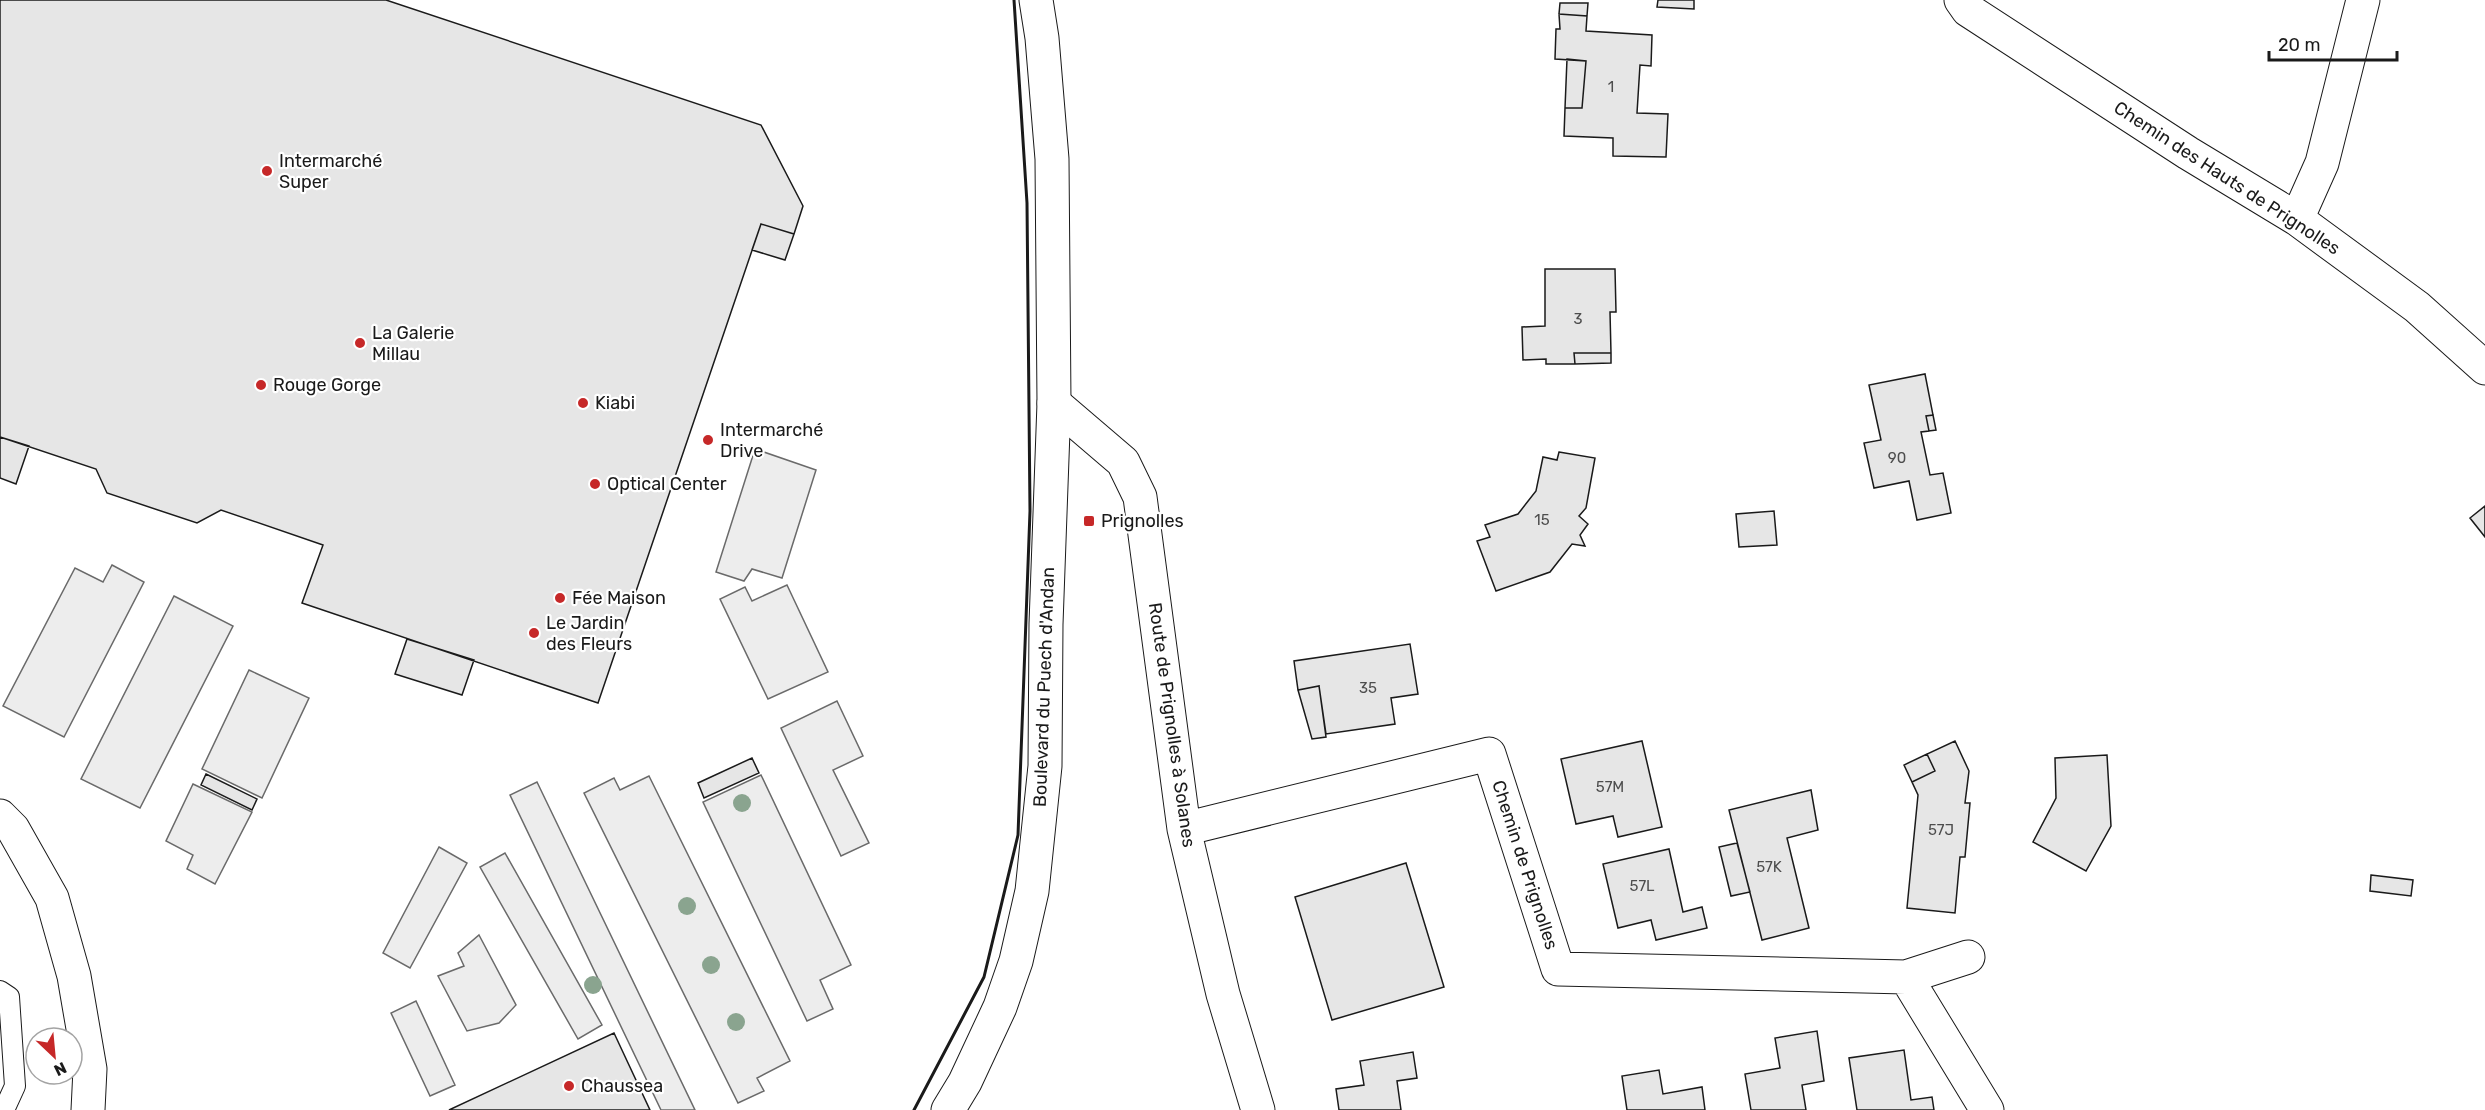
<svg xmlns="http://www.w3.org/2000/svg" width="2485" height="1110" font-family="Rubik,sans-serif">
  <rect width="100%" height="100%" fill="#fff"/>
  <path fill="#ededed" stroke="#6a6a6a" stroke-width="1.5" d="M755 449 816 470 782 578 752 569 744 581 716 572Z
    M112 565 144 582 64 737 3 706 75 568 103 582Z
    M787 585 828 672 768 699 720 599 745 587 752 601Z
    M174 596 233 626 140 808 81 779Z
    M249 670 309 698 262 798 202 769Z
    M837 701 863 756 833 770 869 843 841 856 781 728Z
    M761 775 851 965 820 980 833 1009 807 1021 703 802Z
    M649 776 790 1061 757 1078 764 1091 738 1103 584 793 614 778 620 790Z
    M537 782 695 1110H661L510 795Z
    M193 784 252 812 215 884 187 869 193 855 166 841Z
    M439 847 467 863 410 968 383 953Z
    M505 853 602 1025 578 1039 480 867Z
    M479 935 516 1005 499 1023 467 1031 438 976 464 966 458 953Z
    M416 1001 455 1085 430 1096 391 1013Z"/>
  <path fill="#e6e6e6" stroke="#1a1a1a" stroke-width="1.5" d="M0 0H386L761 125 803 206 794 234 761 224 598 703 302 603 323 545 221 510 197 523 107 493 96 469 0 437Z
    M1658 0H1694V9L1657 7Z
    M1560 3H1588L1587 16 1559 14Z
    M1559 14 1587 16 1586 31 1652 35 1651 66 1640 65 1637 113 1668 114 1666 157 1613 156V138L1564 136 1565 108H1582L1586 61 1555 59 1556 29H1560Z
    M1567 59 1586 61 1582 108H1565Z
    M761 224 794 234 785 260 752 250Z
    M1545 269H1615L1616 312H1610L1611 353H1574L1575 364H1546V359L1523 360 1522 327 1545 326Z
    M1574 353H1611V363L1575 364Z
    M1925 374 1933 415 1926 416 1929 431 1921 432 1930 475 1943 473 1951 513 1917 520 1909 481 1874 488 1864 443 1881 440 1869 385Z
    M1933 415 1936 430 1929 431 1926 416Z
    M0 437 29 446 16 484 0 478Z
    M1559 452 1595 458 1586 508 1579 516 1588 524 1580 535 1585 546 1572 544 1550 572 1496 591 1477 541 1490 537 1485 525 1518 514 1536 491 1543 457 1557 460Z
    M2485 506V537L2470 518Z
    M1774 511 1777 545 1739 547 1736 514Z
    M407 639 474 660 462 695 395 674Z
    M1410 644 1418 694 1391 698 1395 724 1326 734 1319 686 1298 690 1294 661Z
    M1319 686 1326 737 1312 739 1298 690Z
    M1642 741 1662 827 1618 837 1613 816 1576 824 1561 759Z
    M1955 741 1969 771 1965 803H1970L1965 857H1960L1955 913 1907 908 1918 795 1912 782 1935 771 1927 754Z
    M1927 754 1935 771 1912 782 1904 765Z
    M2107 755 2111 826 2086 871 2033 842 2056 798 2055 758Z
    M752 758 759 773 704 798 698 783Z
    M206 774 257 799 252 810 201 785Z
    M1811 790 1818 830 1787 838 1809 928 1762 940 1729 810Z
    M1737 843 1750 892 1731 896 1719 847Z
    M1669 849 1683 912 1702 907 1707 928 1656 940 1651 920 1618 928 1603 864Z
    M1406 863 1444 987 1332 1020 1295 897Z
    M2371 875 2413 880 2411 896 2370 891Z
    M1817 1031 1824 1081 1802 1085 1806 1110H1751L1745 1074 1780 1068 1775 1038Z
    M614 1033 650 1110H449Z
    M1904 1050 1911 1100 1932 1097 1934 1110H1857L1849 1058Z
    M1413 1052 1417 1078 1397 1081 1401 1110H1339L1336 1089 1364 1085 1360 1061Z
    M1659 1070 1663 1094 1702 1087 1705 1110H1627L1622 1076Z"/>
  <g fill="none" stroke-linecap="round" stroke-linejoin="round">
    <defs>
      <path id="lane" d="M0 991 9 997 15 1086 4 1110"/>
      <path id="street" d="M1961 0 1968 10 2188 153 2297 219 2417 307 2485 368
        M2297 219 2322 163 2363 0
        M1054 403 1123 462 1140 497 1184 829 1223 994 1258 1110
        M0 816 13 829 52 898 74 976 90 1069 88 1110
        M1184 829 1489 754 1558 969 1906 977 1987 1110
        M1906 977 1968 957"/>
      <path id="primary" d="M948 1110 965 1082 1000 1007 1016 961 1032 891 1045 766 1046 624 1054 403 1052 159 1042 38 1036 0"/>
    </defs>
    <use href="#lane" stroke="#1a1a1a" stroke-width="22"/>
    <use href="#street" stroke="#1a1a1a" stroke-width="35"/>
    <use href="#primary" stroke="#1a1a1a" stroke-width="35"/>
    <use href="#lane" stroke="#fff" stroke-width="20"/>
    <use href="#street" stroke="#fff" stroke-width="33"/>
    <use href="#primary" stroke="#fff" stroke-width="33"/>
    <path stroke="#1a1a1a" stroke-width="3" d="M914 1110 984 977 1018 835 1030 511 1027 203 1014 0"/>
  </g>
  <g fill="#8aa48f">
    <circle cx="742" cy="803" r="9"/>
    <circle cx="687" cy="906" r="9"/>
    <circle cx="711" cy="965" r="9"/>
    <circle cx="593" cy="985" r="9"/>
    <circle cx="736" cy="1022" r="9"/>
  </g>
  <g fill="#c62828" stroke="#fff" stroke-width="2">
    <circle cx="267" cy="171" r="6"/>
    <circle cx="360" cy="343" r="6"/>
    <circle cx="261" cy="385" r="6"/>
    <circle cx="583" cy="403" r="6"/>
    <circle cx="708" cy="440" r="6"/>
    <circle cx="595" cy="484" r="6"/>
    <rect x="1083" y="515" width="12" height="12" rx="3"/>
    <circle cx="560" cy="598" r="6"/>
    <circle cx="534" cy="633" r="6"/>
    <circle cx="569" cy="1086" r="6"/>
  </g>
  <g text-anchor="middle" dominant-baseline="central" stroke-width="4.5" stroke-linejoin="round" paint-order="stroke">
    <g font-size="15" fill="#4d4d4d">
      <text x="1611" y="87">1</text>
      <text x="1578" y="319">3</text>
      <text x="1897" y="458">90</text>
      <text x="1542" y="520">15</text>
      <text x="1368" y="688">35</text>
      <text x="1610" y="787">57M</text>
      <text x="1941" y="830">57J</text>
      <text x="1769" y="867">57K</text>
      <text x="1642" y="886">57L</text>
    </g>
    <g font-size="18" fill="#1a1a1a" stroke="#fff" text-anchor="start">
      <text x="279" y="161">Intermarché<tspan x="279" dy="21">Super</tspan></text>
      <text x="372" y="333">La Galerie<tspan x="372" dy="21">Millau</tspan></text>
      <text x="273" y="385">Rouge Gorge</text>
      <text x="595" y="403">Kiabi</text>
      <text x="720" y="430">Intermarché<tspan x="720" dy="21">Drive</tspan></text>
      <text x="607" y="484">Optical Center</text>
      <text x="1101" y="521">Prignolles</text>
      <text x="572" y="598">Fée Maison</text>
      <text x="546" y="623">Le Jardin<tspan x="546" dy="21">des Fleurs</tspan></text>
      <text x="581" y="1086">Chaussea</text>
    </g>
    <g font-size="18" fill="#1a1a1a" stroke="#fff">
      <text transform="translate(2227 178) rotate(33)">Chemin des Hauts de Prignolles</text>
      <text transform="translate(1044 687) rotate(-88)">Boulevard du Puech d'Andan</text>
      <text transform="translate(1172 725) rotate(82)">Route de Prignolles à Solanes</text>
      <text transform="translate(1525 865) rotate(72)">Chemin de Prignolles</text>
    </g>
  </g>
  <g transform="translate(54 1056) rotate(154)"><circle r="28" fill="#ffffff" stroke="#a3a3a3" stroke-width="1.5"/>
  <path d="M0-4.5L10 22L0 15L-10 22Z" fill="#c62828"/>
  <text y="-9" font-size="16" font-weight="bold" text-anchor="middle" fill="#1a1a1a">N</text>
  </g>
  <path d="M2269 51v9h128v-9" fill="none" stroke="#1a1a1a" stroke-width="3"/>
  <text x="2278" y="51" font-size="18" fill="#1a1a1a" stroke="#ffffff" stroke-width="4.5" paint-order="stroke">20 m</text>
</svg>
